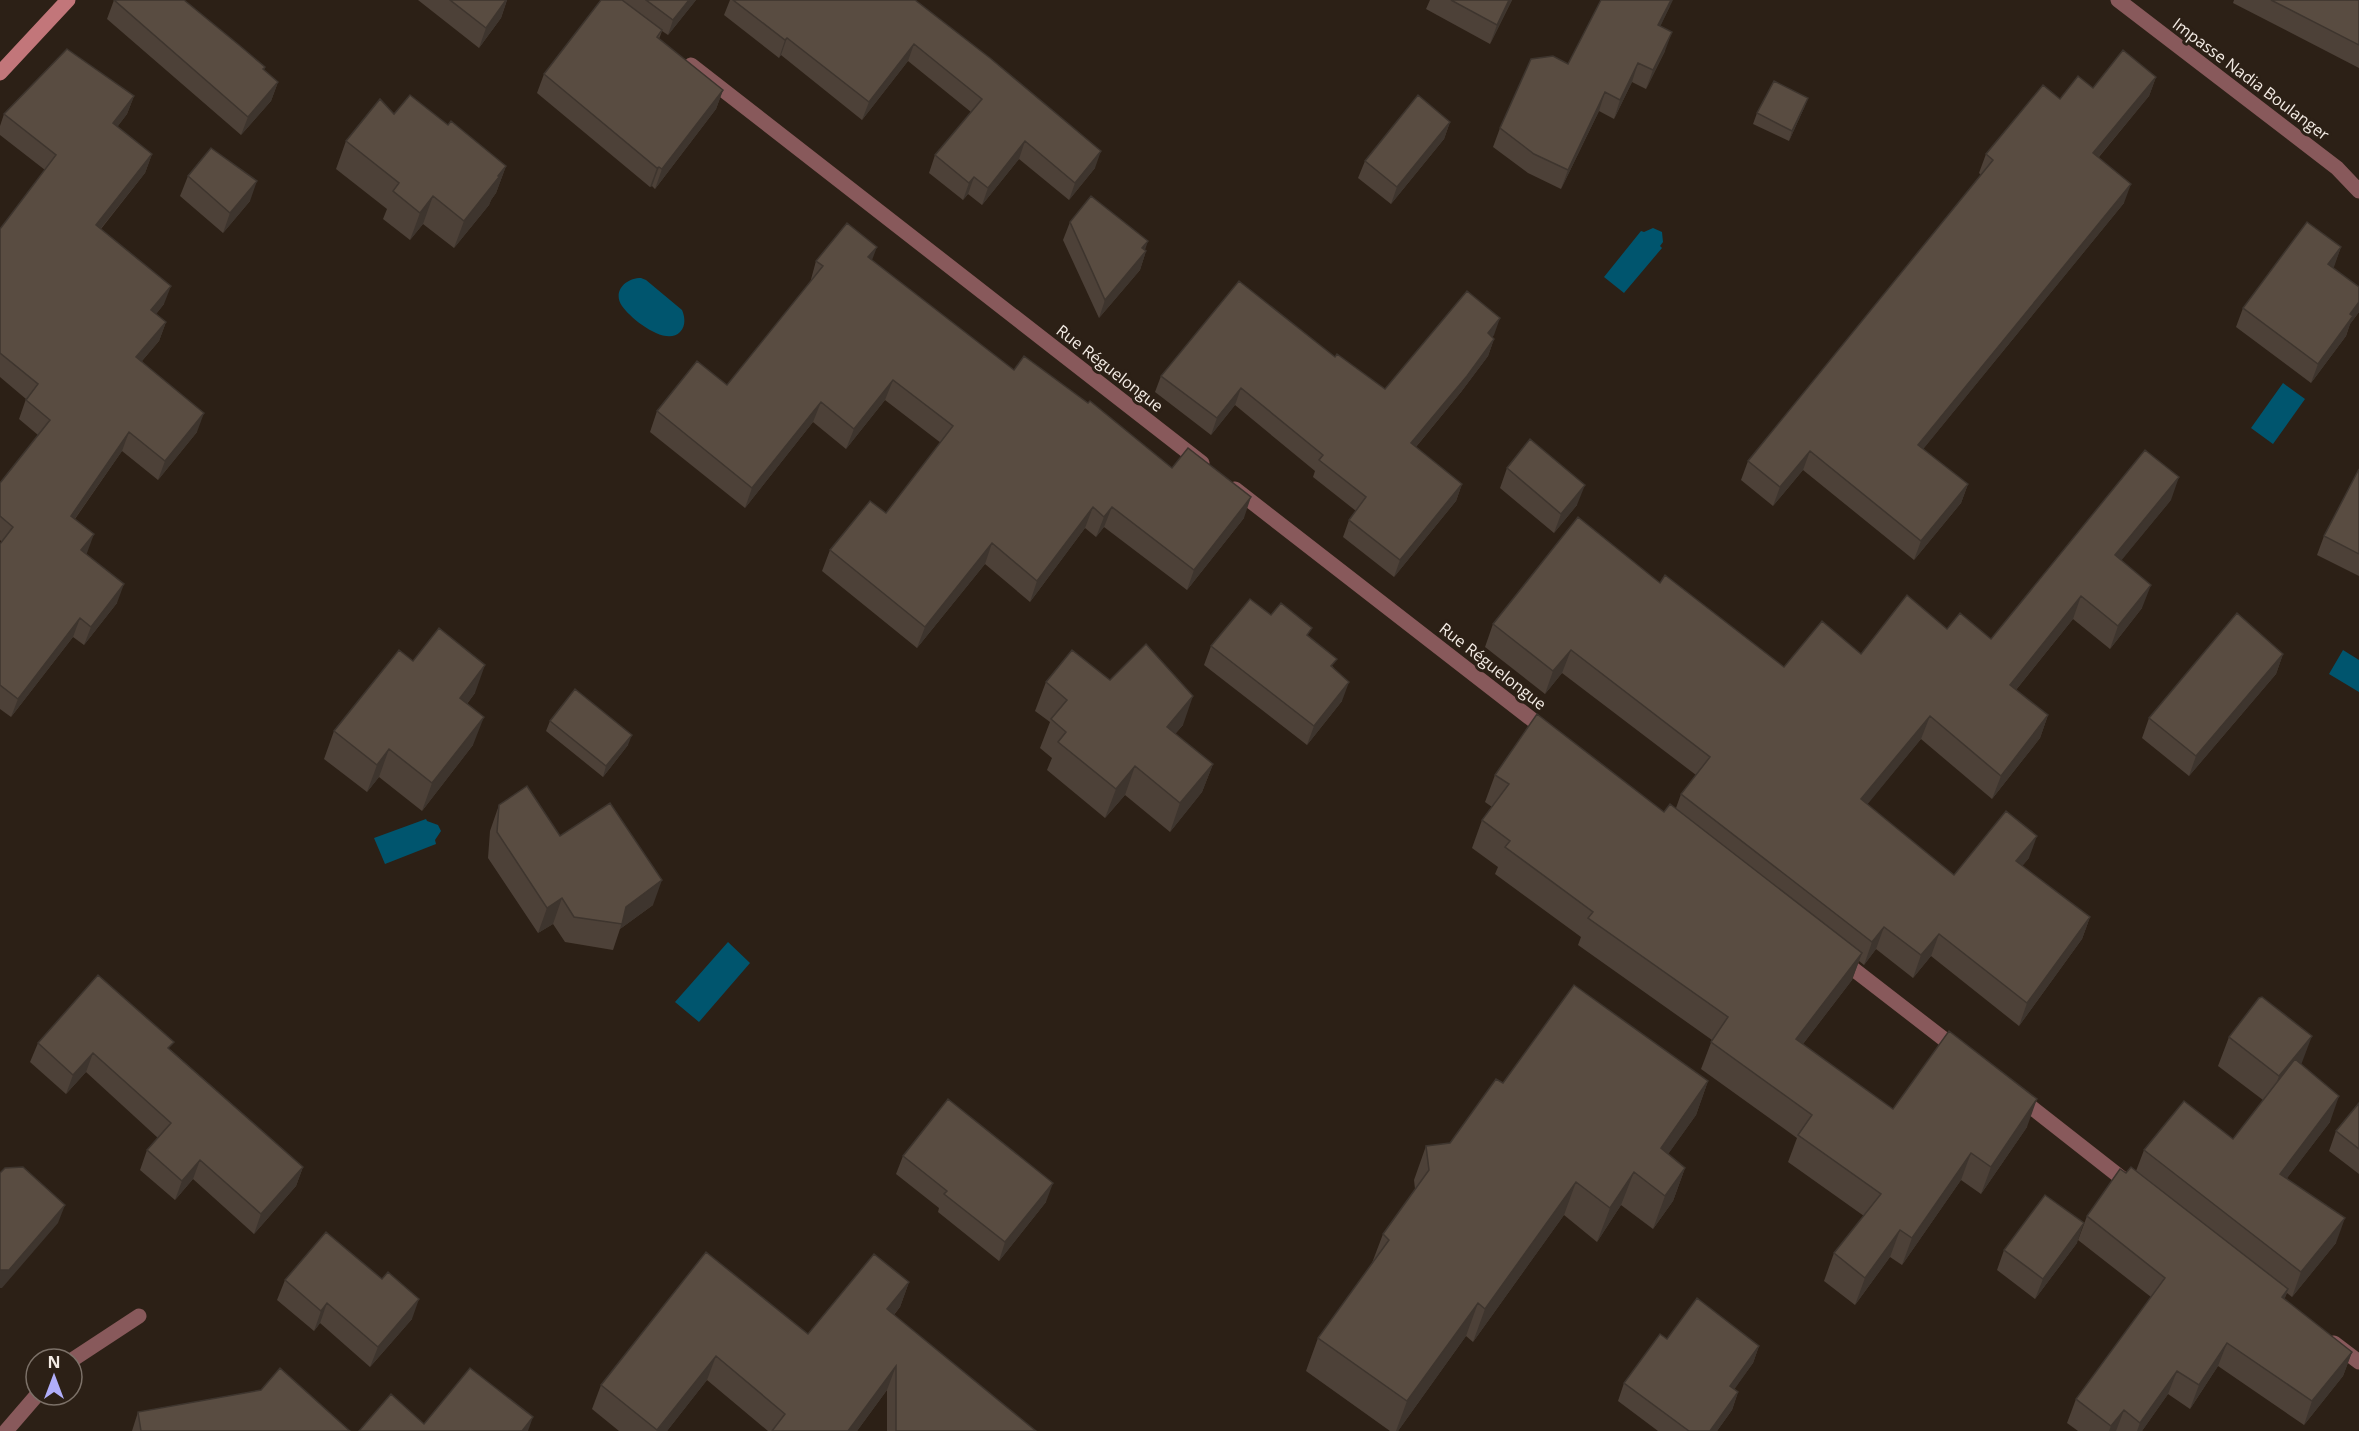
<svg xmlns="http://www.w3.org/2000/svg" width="2359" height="1431" font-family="'Open Sans',sans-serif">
  <rect width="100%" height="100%" fill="#2c2016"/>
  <path fill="#00556e" d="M1653 228 1662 232 1663 242 1660 246 1662 248 1624 293 1604 277 1641 231 1644 232Z
    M641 278 646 280 682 310C685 317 686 326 680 332 666 347 631 319 622 306 612 291 626 278 641 278Z
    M2283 383 2305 399 2273 444 2251 428Z
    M2343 650 2359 660V692L2329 674Z
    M426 819 427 821 438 825 441 831 435 840 436 844 385 864 374 838Z
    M728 942 750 963 699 1022 675 1002Z"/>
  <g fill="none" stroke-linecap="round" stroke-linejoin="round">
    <path stroke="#88595b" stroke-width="15" d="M2118 0 2337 168 2359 191
      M691 65 1202 463
      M1235 489 1548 732
      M1839 958 1958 1050
      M2017 1096 2133 1187
      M2334 1343 2359 1362
      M72 1360 139 1316
      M6 1431 37 1395"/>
    <path stroke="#c2767a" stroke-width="15" d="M0 73 68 0"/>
  </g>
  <path fill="#4d4138" d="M114 0 265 67 264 70 278 82 271 101 241 135 107 19Z
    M418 0H507L501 18 479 48Z
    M601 0H696L668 35 662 31 659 39 723 90 716 109 655 189 652 186 650 187 537 93 544 74Z
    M730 0H915L1095 168 1069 200 1019 159 982 205 968 194 963 200 929 173 935 155 971 112 908 61 862 120 781 55 779 58 724 15Z
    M1430 0H1512L1490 44 1426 9Z
    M2234 0H2359V68L2233 3Z
    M1670 6 1660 26 1665 51 1646 89 1632 82 1614 119 1599 111 1561 189 1528 173 1493 147 1500 128 1568 64Z
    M2156 77 2149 96 2099 157 2124 203 1923 449 1968 484 1961 503 1914 560 1803 470 1773 506 1741 480 1748 461 1981 175 1979 173 1986 154 2060 99 2093 88Z
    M134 96 127 114 117 127 152 154 145 173 101 229 164 304 156 314 166 322 159 341 142 361 197 432 158 480 122 451 75 519 87 553 86 554 117 603 84 645 73 637 11 717 0 709V544L2 542 0 540V483L38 435 19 419 26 399 0 377V229L45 170 0 135V126L4 114Z
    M1808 98 1804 108 1789 141 1753 124 1757 113Z
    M394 114 448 125 506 166 496 193 491 200 489 205 454 248 423 224 410 240 383 219 387 209 336 169 346 141Z
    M1450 122 1444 139 1391 204 1358 178 1365 161Z
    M188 176 250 201 223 233 180 196Z
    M1070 222 1146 251 1140 270 1099 318 1063 240Z
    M2341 247 2333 268 2359 287V312L2350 324 2346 336 2311 383 2236 327 2243 308Z
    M872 260 1014 370 1172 468 1244 518 1187 590 1104 527 1096 537 1085 528 1030 602 985 564 917 648 822 571 830 550 886 513 941 443 885 400 846 449 813 422 745 508 650 432 657 411 727 385 810 283 816 261Z
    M1494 335 1492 337 1494 339 1488 356 1461 392 1416 447 1462 484 1456 501 1394 577 1343 537 1349 520 1356 511 1313 477 1315 471 1235 405 1211 435 1155 392 1161 376 1335 357 1385 389Z
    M1507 468 1577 505 1554 533 1500 488Z
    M2359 469V576L2317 555 2324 536Z
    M2171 500 2121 560 2142 608 2110 649 2073 619 2016 690 2048 715 2040 738 1992 799 1921 739 1867 804 1954 875 2029 858 2022 866 2090 917 2082 939 2019 1026 1931 956 1913 978 1876 949 1864 965 1859 961 1852 980 1803 1044 1893 1109 2027 1127 1981 1194 1961 1180 1902 1265 1890 1257 1855 1305 1824 1281 1834 1253 1864 1216 1788 1162 1797 1138 1701 1069 1712 1040 1578 945 1581 937 1495 874 1498 867 1472 848 1482 820 1492 807 1485 802 1495 775 1664 812 1676 808 1681 794 1696 775 1562 673 1545 694 1485 647 1493 624 1660 583 1784 667 1861 654 1947 629 1991 639Z
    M1271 615 1309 637 1334 668 1342 701 1307 745 1204 665 1211 646Z
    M2283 654 2276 674 2189 776 2142 738 2149 718Z
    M413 661 475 693 467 704 473 745 422 811 379 777 367 792 324 759 334 731Z
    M1110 680 1183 725 1175 734 1213 764 1202 792 1170 832 1125 795 1105 818 1047 770 1052 758 1040 748 1050 722 1035 711 1046 682Z
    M550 721 628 745 603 777 546 731Z
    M499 805 560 836 653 905 620 929 613 950 565 942 553 924 538 933 488 858 490 831Z
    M2229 1037 2301 1065 2330 1122 2287 1178 2336 1243 2292 1297 2287 1293 2284 1299 2352 1352 2343 1376 2304 1425 2218 1366 2190 1409 2168 1394 2142 1431H2078L2067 1423 2076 1399 2151 1297 2078 1240 2087 1216 2136 1171 2144 1150 2233 1139 2263 1100 2218 1066Z
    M38 1043 171 1050 303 1167 296 1186 254 1234 193 1179 175 1200 140 1170 147 1150 158 1138 86 1072 66 1094 30 1062Z
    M1708 1081 1696 1115 1668 1154 1685 1168 1673 1201 1653 1229 1621 1205 1597 1242 1564 1215 1473 1342 1466 1336 1398 1431H1390L1306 1371 1318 1338 1372 1263 1383 1234 1415 1189 1414 1180 1426 1146 1450 1143 1503 1083Z
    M2359 1103V1174L2329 1151 2336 1131Z
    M903 1156 1046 1202 999 1261 938 1212 939 1208 896 1174Z
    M2077 1243 2035 1299 1997 1270 2004 1250Z
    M382 1279 412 1319 370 1367 320 1323 314 1331 277 1300 285 1280Z
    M909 1282 900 1307 894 1315 1036 1431H887V1390L857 1431H768L707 1380 667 1431H619L592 1409 601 1385 808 1334Z
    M1667 1339 1759 1346 1753 1363 1734 1389 1738 1392 1732 1410 1717 1431H1658L1618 1401 1624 1383Z
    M138 1412 350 1431H132Z"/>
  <path fill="#3e352e" d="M506 0H507L501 18 479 48 486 28Z
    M689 0H696L668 35 673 20Z
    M1509 0H1512L1490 44 1497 25Z
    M1671 0H1673L1670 6 1652 44 1658 25Z
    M1672 32 1665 51 1646 89 1653 70Z
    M787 38 781 55 779 58 785 40Z
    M914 44 908 61 862 120 869 102Z
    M1638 63 1632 82 1614 119 1620 100Z
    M2156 77 2149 96 2086 172 2093 153Z
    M278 82 271 101 241 135 248 117Z
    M723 90 716 109 655 189 662 169Z
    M1605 92 1599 111 1561 189 1568 170Z
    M134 96 127 114 106 142 113 123Z
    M1808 98 1804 108 1789 141 1792 131Z
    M1450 122 1444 139 1391 204 1397 187Z
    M1025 141 1019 159 982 205 988 188Z
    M1101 151 1095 168 1069 200 1075 183Z
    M152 154 145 173 89 243 96 225Z
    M506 166 496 193 491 200 489 205 454 248 464 221Z
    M659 167 652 186 650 187 657 168Z
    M974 177 968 194 963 200 969 183Z
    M257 181 250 201 223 233 230 213Z
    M2131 184 2124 203 1911 464 1918 445Z
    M433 196 423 224 410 240 420 213Z
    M1148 241 1143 256 1146 251 1140 270 1099 318 1105 300Z
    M877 247 869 268 868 257Z
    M2341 247 2334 267 2321 284 2328 264Z
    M171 286 164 304 144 329 151 310Z
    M2359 302V312L2350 324 2346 336 2311 383 2318 364 2350 314Z
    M1500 318 1494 335 1482 350 1488 333Z
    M166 322 159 341 129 376 136 357Z
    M1494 339 1488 356 1461 392 1405 460 1411 443Z
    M893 380 885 400 846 449 854 429Z
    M1241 388 1235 405 1211 435 1217 418Z
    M821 402 813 422 745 508 752 488Z
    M204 413 197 432 158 480 165 461Z
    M129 432 122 451 64 534 71 516Z
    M1810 451 1803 470 1773 506 1780 487Z
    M2179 477 2171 500 2107 578 2115 555Z
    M1462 484 1456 501 1394 577 1400 560Z
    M1968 484 1961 503 1914 560 1921 541Z
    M1585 485 1577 505 1554 533 1561 514Z
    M1251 497 1244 518 1187 590 1194 570Z
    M1093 507 1085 528 1030 602 1037 581Z
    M1112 507 1104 527 1096 537 1104 517Z
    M94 534 87 553 75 569 81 550Z
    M992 543 985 564 917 648 925 627Z
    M124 584 117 603 84 645 91 627Z
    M2151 585 2142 608 2110 649 2118 626Z
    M2081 596 2073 619 2002 707 2010 685Z
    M80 618 73 637 11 717 18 699Z
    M1571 650 1562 673 1545 694 1553 671Z
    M2283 654 2276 674 2189 776 2196 756Z
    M485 665 475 693 450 726 460 698Z
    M1349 682 1342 701 1307 745 1314 726Z
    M1193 696 1183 725 1157 755 1167 727Z
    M2048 715 2040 738 1992 799 2001 776Z
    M1930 716 1921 739 1853 822 1861 799Z
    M484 717 473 745 422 811 432 783Z
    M632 735 628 745 603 777 606 766Z
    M389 749 379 777 367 792 377 765Z
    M1213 764 1202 792 1170 832 1180 803Z
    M1135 766 1125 795 1105 818 1116 789Z
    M2037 836 2029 858 2007 884 2016 861Z
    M662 880 653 905 620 929 626 907Z
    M562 898 553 924 538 933 547 908Z
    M2090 917 2082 939 2019 1026 2027 1003Z
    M1884 927 1876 949 1864 965 1872 942Z
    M1939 934 1931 956 1913 978 1921 955Z
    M1862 953 1852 980 1786 1066 1796 1039Z
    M2312 1036 2301 1065 2269 1105 2279 1076Z
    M93 1053 86 1072 66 1094 73 1075Z
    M1708 1081 1696 1115 1649 1181 1661 1148Z
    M2339 1096 2330 1122 2271 1199 2280 1174Z
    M2037 1099 2027 1127 1981 1194 1991 1167Z
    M1971 1153 1961 1180 1902 1265 1912 1238Z
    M200 1160 193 1179 175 1200 182 1181Z
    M303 1167 296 1186 254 1234 261 1214Z
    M1685 1168 1673 1201 1653 1229 1665 1196Z
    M1634 1172 1621 1205 1597 1242 1610 1208Z
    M1576 1182 1564 1215 1473 1342 1485 1309Z
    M1053 1183 1046 1202 999 1261 1005 1242Z
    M65 1205 58 1223 2 1288H0V1270Z
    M2345 1218 2336 1243 2292 1297 2301 1272Z
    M2084 1223 2077 1243 2035 1299 2043 1279Z
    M1900 1230 1890 1257 1855 1305 1865 1278Z
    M909 1282 900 1307 878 1334 887 1309Z
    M2288 1289 2280 1313 2282 1297Z
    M419 1299 412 1319 370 1367 378 1347Z
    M327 1303 320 1323 314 1331 321 1311Z
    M1478 1303 1466 1336 1398 1431H1396L1407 1401Z
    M2227 1343 2218 1366 2190 1409 2199 1385Z
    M1759 1346 1753 1363 1724 1404 1730 1386Z
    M2352 1352 2343 1376 2304 1425 2312 1401Z
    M716 1356 707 1380 667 1431H657Z
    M896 1366 887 1390 857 1431H848Z
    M2177 1371 2168 1394 2142 1431H2137L2140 1423Z
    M1738 1392 1732 1410 1717 1431H1710Z
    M2124 1410 2116 1431H2109L2111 1426Z
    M533 1417 528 1431H522Z"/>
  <path fill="#594c41" stroke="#3e352e" stroke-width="1.5" d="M114 0H184L239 45 265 67 263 69 278 82 248 117Z
    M450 0H506L486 28Z
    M601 0H622L662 30 657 37 723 90 662 169 659 167 657 168 544 74Z
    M646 0H689L673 20Z
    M733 0H915L990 58 1101 151 1075 183 1025 141 988 188 974 177 969 183 935 155 982 99 914 44 869 102 787 38 785 40Z
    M1451 0H1509L1497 25Z
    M1601 0H1671L1658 25 1672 32 1653 70 1638 63 1620 100 1605 92 1568 170 1534 154 1500 128 1531 59 1553 56 1568 64Z
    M2271 0H2359V45Z
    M67 49 134 96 113 123 152 154 96 225 171 286 151 310 166 322 136 357 204 413 165 461 129 432 71 516 94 534 81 550 124 584 91 627 80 618 18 699 0 685V544L13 527 0 516V483L50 420 26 400 38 384 0 353V229L56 155 4 114Z
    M2123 50 2156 77 2093 153 2131 184 1918 445 1968 484 1921 541 1810 451 1780 487 1748 461 1993 160 1986 154 2043 85 2060 99 2078 76 2093 88Z
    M1774 81 1808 98 1792 131 1757 113Z
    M410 95 448 125 451 121 506 166 498 176 499 177 464 221 433 196 420 213 393 191 399 183 346 141 380 99 394 114Z
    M1418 95 1450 122 1397 187 1365 161Z
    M211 148 257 181 230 213 188 176Z
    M1091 196 1148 241 1142 248 1146 251 1105 300 1070 222Z
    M2307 222 2341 247 2328 264 2359 287V302L2350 314 2353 316 2318 364 2243 308Z
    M847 223 877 247 868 257 1014 370 1024 356 1088 403 1090 401 1172 468 1188 448 1251 497 1194 570 1112 507 1104 517 1093 507 1037 581 992 543 925 627 830 550 870 501 886 513 953 426 893 380 854 429 821 402 752 488 657 411 697 361 727 385 823 266 816 261Z
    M1239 281 1335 357 1337 354 1385 389 1467 291 1500 318 1488 333 1494 339 1467 376 1411 443 1462 484 1400 560 1349 520 1366 497 1319 460 1323 455 1241 388 1217 418 1161 376Z
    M1530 439 1585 485 1561 514 1507 468Z
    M2145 450 2179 477 2115 555 2151 585 2118 626 2081 596 2010 685 2048 715 2001 776 1930 716 1861 799 1954 875 2006 811 2037 836 2016 861 2090 917 2027 1003 1939 934 1921 955 1884 927 1872 942 1681 794 1710 757 1571 650 1553 671 1493 624 1578 517 1660 583 1665 575 1784 667 1822 621 1861 654 1907 595 1947 629 1960 613 1991 639Z
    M2359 469V554L2324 536Z
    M1250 599 1271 615 1281 603 1312 628 1307 635 1337 659 1331 666 1349 682 1314 726 1211 646Z
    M2237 613 2283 654 2196 756 2149 718Z
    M439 628 485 665 460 698 484 717 432 783 389 749 377 765 334 731 399 650 413 661Z
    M1146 644 1193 696 1167 727 1213 764 1180 803 1135 766 1116 789 1058 742 1066 732 1051 719 1067 700 1046 682 1072 650 1110 680Z
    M575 689 632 735 606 766 550 721Z
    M1537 714 1664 812 1670 804 1862 953 1796 1039 1893 1109 1949 1031 2037 1099 1991 1167 1971 1153 1912 1238 1900 1230 1865 1278 1834 1253 1881 1194 1798 1135 1812 1115 1711 1042 1728 1017 1588 918 1593 912 1505 847 1510 841 1482 820 1509 784 1495 775Z
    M527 786 560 836 610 803 662 880 626 907 622 924 574 917 562 898 547 908 497 832 499 805Z
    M98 975 174 1042 168 1048 303 1167 261 1214 200 1160 182 1181 147 1150 171 1123 93 1053 73 1075 38 1043Z
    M1574 985 1708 1081 1661 1148 1685 1168 1665 1196 1634 1172 1610 1208 1576 1182 1485 1309 1478 1303 1407 1401 1318 1338 1389 1240 1383 1234 1429 1170 1426 1146 1450 1143 1496 1079 1503 1083Z
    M2262 997 2312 1036 2279 1076 2229 1037 2259 998Z
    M2295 1059 2339 1096 2280 1174 2345 1218 2301 1272 2144 1150 2184 1101 2233 1139Z
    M948 1099 1053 1183 1005 1242 944 1194 947 1191 903 1156Z
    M2359 1103V1149L2336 1131Z
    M23 1167 65 1205 9 1270H0V1173L5 1168Z
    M2131 1167 2288 1289 2282 1297 2352 1352 2312 1401 2227 1343 2199 1385 2177 1371 2140 1423 2124 1410 2111 1426 2076 1399 2165 1278 2087 1216 2120 1169 2126 1173Z
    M2045 1195 2084 1223 2043 1279 2004 1250Z
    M326 1232 382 1279 388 1272 419 1299 378 1347 327 1303 321 1311 285 1280Z
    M706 1252 808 1334 874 1254 909 1282 887 1309 1036 1431H896V1366L848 1431H772L785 1414 716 1356 657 1430 601 1385Z
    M1697 1298 1759 1346 1730 1386 1738 1392 1710 1431H1689L1624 1383 1660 1334 1667 1339Z
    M280 1368 350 1431H141L138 1412 261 1390Z
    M470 1368 533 1417 522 1431H359L391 1394 424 1424Z"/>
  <g text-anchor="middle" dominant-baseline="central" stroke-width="6" stroke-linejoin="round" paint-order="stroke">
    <g font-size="16" fill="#f3ebe4" stroke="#2c2016">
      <text transform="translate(2251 79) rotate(37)">Impasse Nadia Boulanger</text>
      <text transform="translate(1110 368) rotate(38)">Rue Réguelongue</text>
      <text transform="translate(1493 666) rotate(38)">Rue Réguelongue</text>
    </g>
  </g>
  <g transform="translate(54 1377)"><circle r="28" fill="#2c2016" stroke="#7c7168" stroke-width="1.5"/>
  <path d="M0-4.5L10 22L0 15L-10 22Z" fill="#b0aefa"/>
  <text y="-9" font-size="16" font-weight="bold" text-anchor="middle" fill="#f3ebe4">N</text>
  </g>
</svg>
